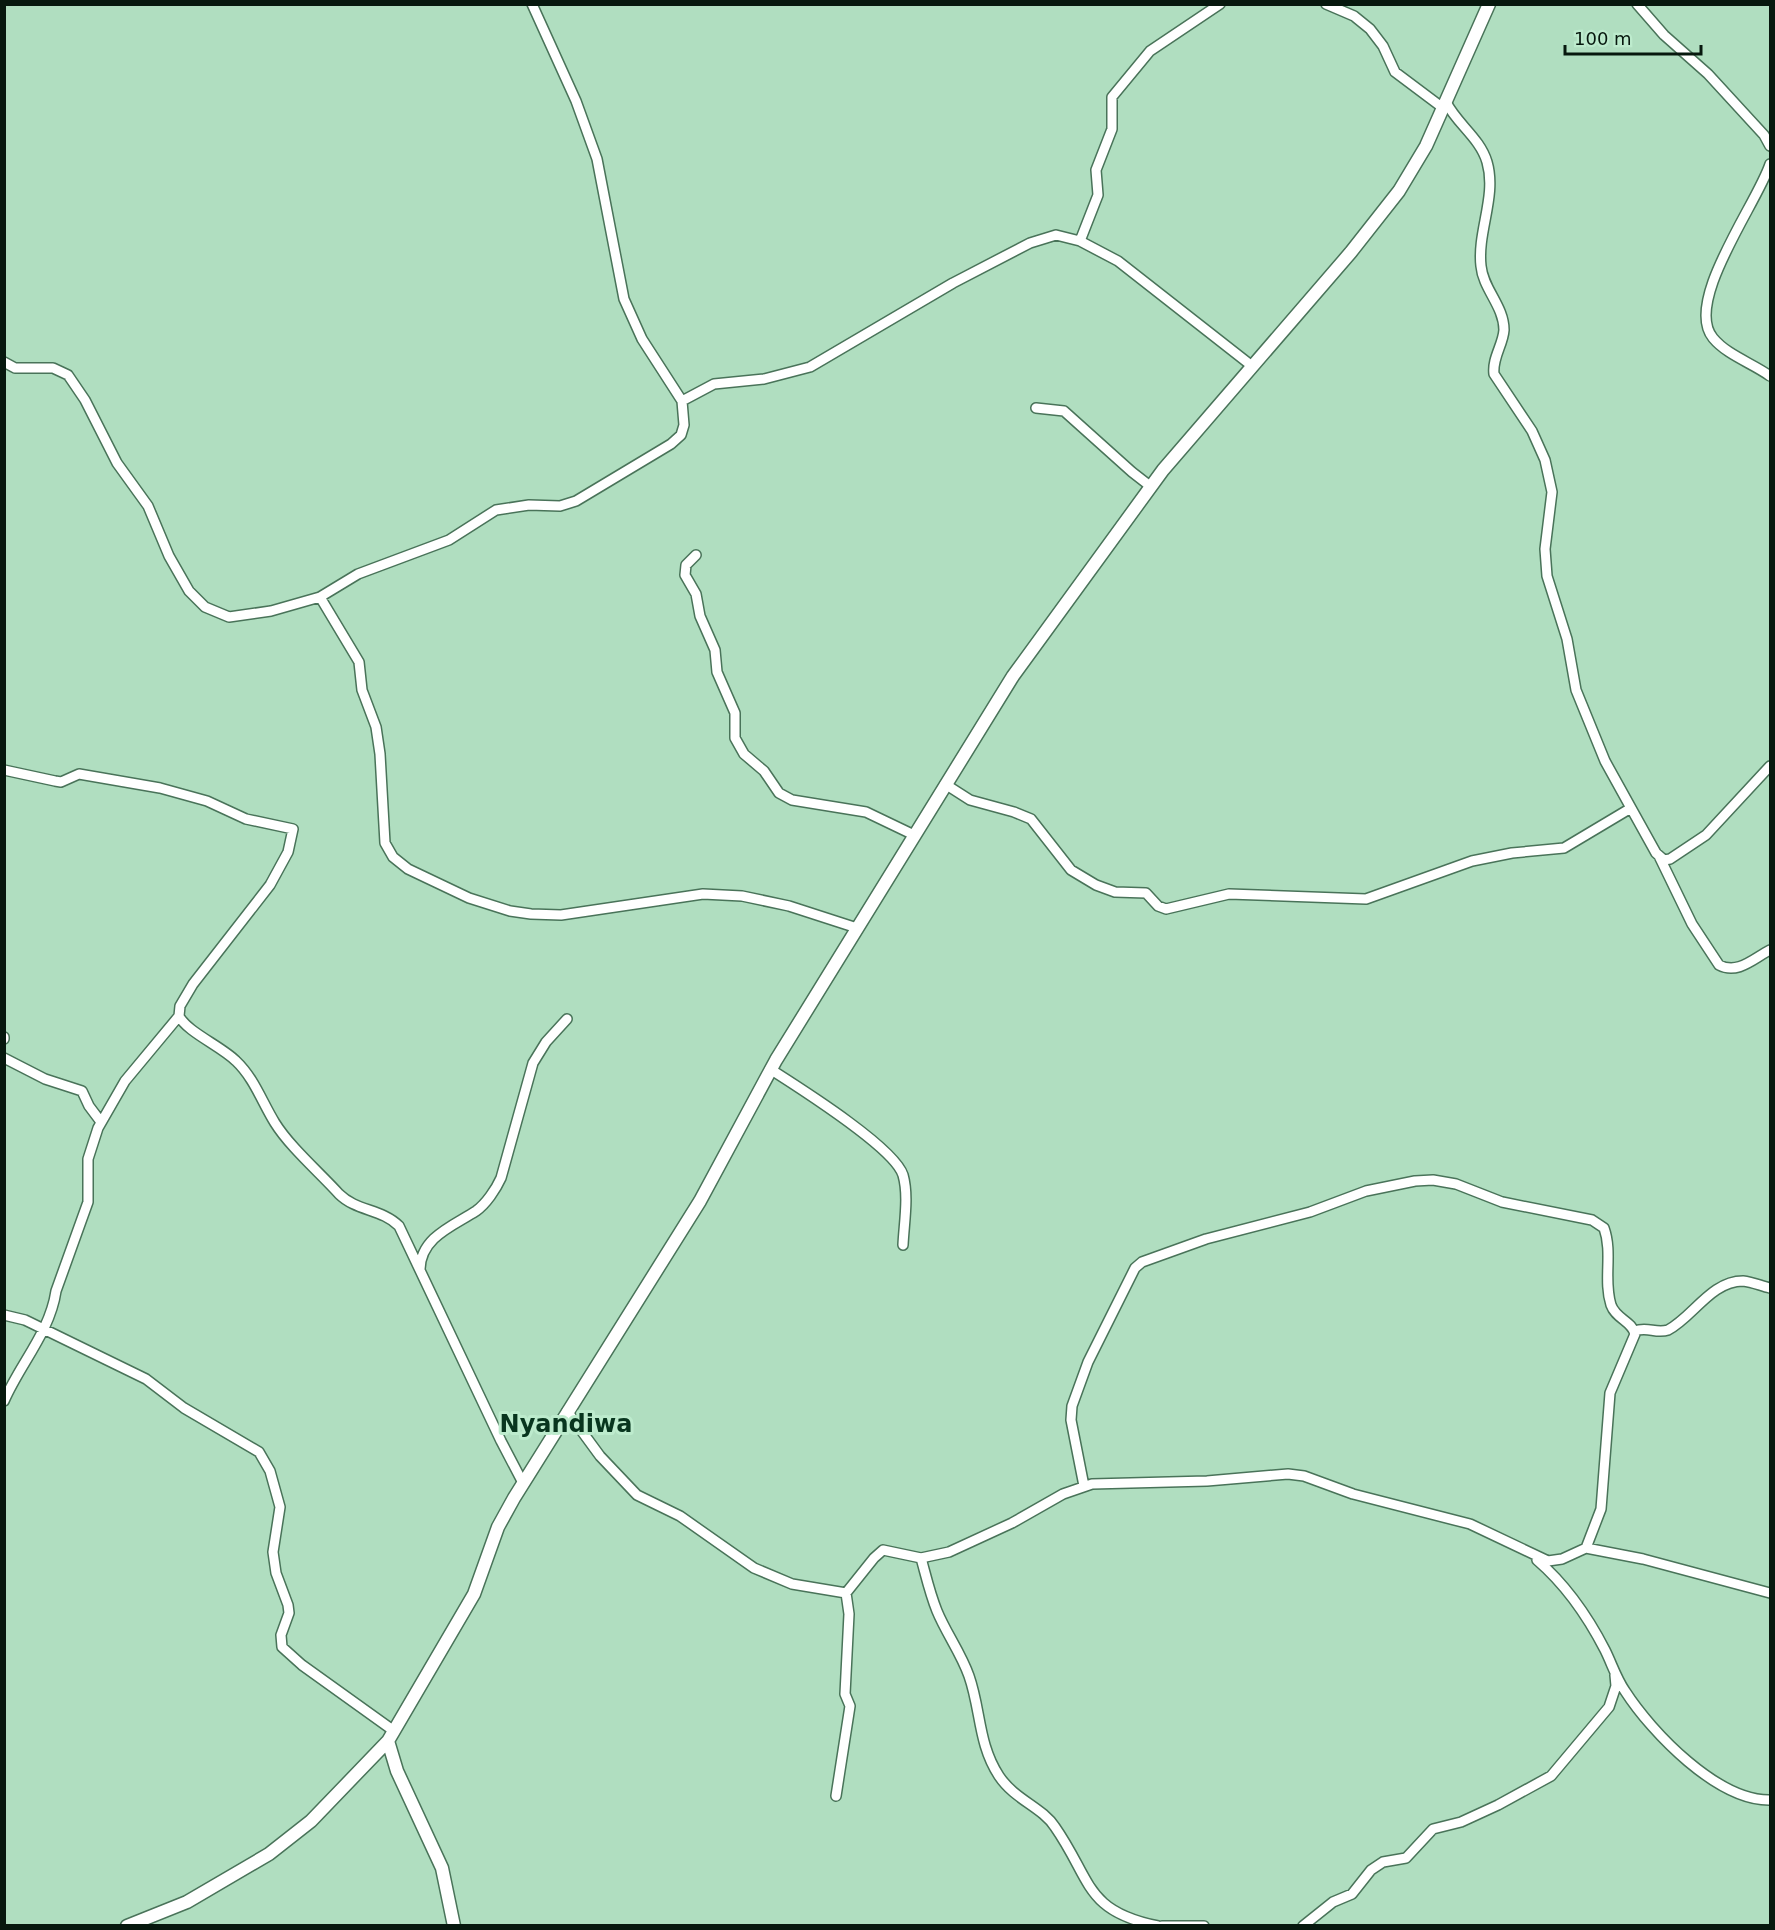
<svg xmlns="http://www.w3.org/2000/svg" width="1775" height="1930" font-family="'DejaVu Sans',sans-serif">
  <rect width="100%" height="100%" fill="#b0dec0"/>
  <g fill="none" stroke-linecap="round" stroke-linejoin="round">
    <defs>
      <path id="minor" d="M1326 4 1354 16 1370 29 1383 46 1395 72 1443 108
        M1637 4 1664 35 1708 74 1764 135 1770 146
        M1446 102C1457 124 1480 138 1487 162 1497 196 1477 232 1481 266 1483 289 1504 306 1504 330 1503 345 1492 358 1494 374L1532 431 1545 460 1552 492 1545 549 1547 576 1567 639 1576 690 1605 761 1631 808
        M1770 164C1758 202 1683 302 1713 338 1727 355 1752 363 1770 376
        M1080 241 1098 195 1096 170 1112 129V97L1150 51 1220 4
        M4 362 15 368H53L68 375 85 400 117 463 148 506 169 556 189 591 205 607 229 617 271 611 320 597 358 574 449 540 496 510 529 505 560 506 576 501 671 444 681 435 684 425 682 401 642 339 624 299 597 159 576 101 532 4
        M682 401 714 384 764 379 810 367 953 283 1030 243 1056 235 1080 241 1118 261 1252 366
        M1036 408 1064 411 1132 472 1150 486
        M696 555 686 565 685 575 696 594 700 616 715 650 717 672 735 713V738L744 754 764 771 779 793 792 800 866 812 914 835
        M320 597 359 662 362 690 376 727 380 754 385 843 393 857 408 869 469 898 510 911 531 914 561 915 703 894 742 896 789 906 857 928
        M4 770 55 781 61 782 79 774 160 788 207 801 246 819 293 829 288 852 270 885 193 984 180 1006 179 1016C187 1032 221 1046 236 1061 254 1078 262 1102 275 1123 290 1147 319 1172 339 1194 356 1211 382 1209 399 1226L501 1441 523 1483
        M945 784 970 800 1014 812 1031 819 1071 870 1096 885 1115 892 1146 893 1158 906 1166 909 1229 894 1366 899 1472 861 1512 853 1564 848 1631 808 1656 853 1664 860 1670 859 1706 835 1770 766
        M1659 856 1692 924 1719 965C1738 975 1754 958 1770 950
        M4 1037V1039
        M4 1058 45 1079 82 1091 89 1106 101 1122
        M770 1069C798 1087 894 1147 903 1175 909 1196 904 1223 903 1245
        M420 1269C421 1237 453 1226 476 1211 486 1204 496 1189 501 1178L533 1063 546 1042 567 1019
        M4 1315 25 1320 146 1379 184 1408 259 1452 270 1471 280 1507 273 1552 276 1573 288 1605 289 1613 281 1635 282 1647 302 1665 394 1731
        M1635 1331C1647 1326 1656 1334 1668 1330 1693 1317 1711 1281 1743 1281 1753 1282 1761 1286 1770 1288
        M4 1401C20 1364 50 1332 56 1291L88 1202V1159L98 1128 125 1081 179 1016
        M567 1411 600 1456 637 1495 680 1516 754 1568 792 1584 846 1593 874 1558 883 1550 921 1558 949 1552 1012 1523 1063 1494 1092 1484 1207 1481 1288 1474 1304 1476 1353 1494 1470 1524 1548 1561 1562 1559 1586 1548 1643 1559 1770 1593
        M1084 1486 1071 1420 1072 1406 1088 1362 1135 1268 1142 1262 1206 1239 1310 1212 1366 1191 1415 1181 1433 1180 1456 1184 1502 1202 1592 1220 1604 1228C1613 1253 1603 1280 1611 1305 1616 1319 1632 1321 1635 1334L1610 1393 1601 1509 1586 1548
        M921 1558C926 1576 930 1594 937 1611 946 1633 961 1653 969 1676 981 1710 978 1744 999 1776 1015 1800 1042 1807 1055 1827 1092 1880 1084 1911 1158 1926
        M1537 1560C1565 1584 1588 1617 1605 1650 1612 1664 1616 1678 1625 1691 1652 1733 1718 1801 1770 1800
        M836 1796 850 1706 845 1694 849 1614 846 1593
        M1162 1926H1204
        M1303 1926 1333 1902 1352 1894 1371 1870 1383 1862 1406 1858 1433 1829 1461 1822 1498 1805 1551 1776 1609 1707 1616 1686 1615 1675"/>
      <path id="tertiary" d="M388 1741 397 1771 442 1868 454 1926
        M127 1926 187 1902 269 1854 311 1821 388 1741 474 1594 498 1527 514 1498 700 1201 776 1060 1013 676 1163 470 1351 252 1399 191 1426 146 1489 4"/>
    </defs>
    <use href="#minor" stroke="#497359" stroke-width="12"/>
    <use href="#tertiary" stroke="#497359" stroke-width="15"/>
    <use href="#minor" stroke="#fff" stroke-width="9"/>
    <use href="#tertiary" stroke="#fff" stroke-width="12"/>
  </g>
  <g text-anchor="middle" dominant-baseline="central" stroke-width="6" stroke-linejoin="round" paint-order="stroke">
    <g font-size="24" font-weight="bold" fill="#08351e" stroke="#bdebcd">
      <text x="566" y="1424">Nyandiwa</text>
    </g>
  </g>
  <rect width="1775" height="1930" fill="none" stroke="#07180e" stroke-width="12"/>
  <path d="M1565 45v9h136v-9" fill="none" stroke="#07180e" stroke-width="3"/>
  <text x="1574" y="45" font-size="18" fill="#07180e" stroke="#bdebcd" stroke-width="4.5" paint-order="stroke">100 m</text>
</svg>
